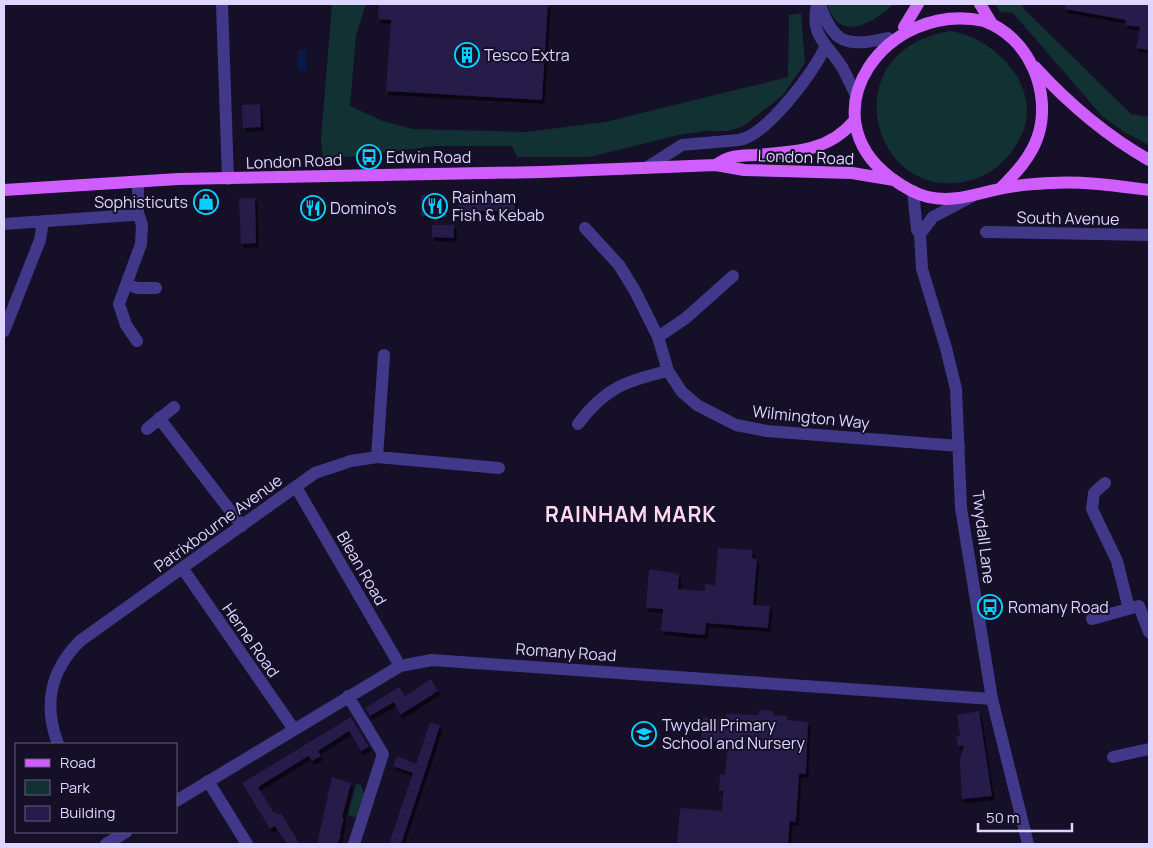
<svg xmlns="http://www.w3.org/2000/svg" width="1153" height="848" font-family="Manrope,sans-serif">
  <defs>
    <filter id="shadow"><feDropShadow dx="2.5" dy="4" stdDeviation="0" flood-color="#0009"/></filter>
  </defs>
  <rect width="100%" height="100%" fill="#150f28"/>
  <path fill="#123133" d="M332 4H366L356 35 350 106 383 121 412 129 526 132 605 122 788 77 789 15 801 13 805 63 783 95 742 127 728 131H705L679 135 589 157H517L512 146H436L323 160 321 139Z
    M828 4H894C880 17 849 39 834 18 831 13 828 9 828 4Z
    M995 4H1022L1024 9 1131 114 1149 117V145L1124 132 1102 116 1013 13 1000 12Z
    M950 31C994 37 1043 87 1022 134 1011 158 994 174 968 181 871 204 831 50 950 31Z
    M356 784 361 785 364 794 356 818 348 815Z"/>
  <path fill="#081a48" d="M298 50H306L307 69 303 72 298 69Z"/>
  <path fill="#281a4a" filter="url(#shadow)" d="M379 4H548L542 100 386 91 391 20 378 19Z
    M1066 4H1149V50L1136 48 1140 27 1125 25 1126 20 1065 9Z
    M260 104 261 127 243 128 242 105Z
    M421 195H431V216H421Z
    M458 195H515V211H458Z
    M239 198H255L256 243 241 244Z
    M302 199H323V217H303Z
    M432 225H454V238L432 237Z
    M718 548 753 550 752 558 757 559 753 605 770 606 768 628 706 623 705 635 661 631 663 609 646 608 649 569 679 574 678 589 705 591V584L715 585Z
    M431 679 438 691 400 715 394 702 370 716 365 708 399 687 405 696Z
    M759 710 773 711V715L787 716V720L808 722 806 774H799L796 822 790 821 788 844H677L680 808 722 811 723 791H719L720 774 725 775 728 743 701 740 703 717 726 719V714L759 715Z
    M979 711 992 796 962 799 960 760 964 746H958L956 736H960L957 715Z
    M351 717 369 747 361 751 349 731 318 751 321 756 312 761 309 756 305 758 258 787 274 813 276 812 278 815 281 813 300 844H287L275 826 270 829 242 783Z
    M430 722 440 725 429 760 401 844H389L413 773 393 766 397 756 416 764Z
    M332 777 351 783 342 818H344L340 834H341L338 844H317Z"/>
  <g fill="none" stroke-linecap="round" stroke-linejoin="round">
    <path stroke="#423889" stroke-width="12" d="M222 4 228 179
      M817 4C810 37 826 42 842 67 847 76 851 86 856 95
      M820 4C833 45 848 47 888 38
      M646 168 682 145 739 140C766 136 815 71 825 47
      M913 191 917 230 920 234 922 269 946 348 956 389 961 508 992 699 1028 844
      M4 224 133 215 138 211V182
      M585 228 619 265 635 291 658 337 668 371 682 392 697 405 736 425 767 431 959 446
      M986 232 1149 235
      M920 234 933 217 971 197
      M127 284 137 288H156
      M4 331 40 240 43 221
      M658 337 686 318 733 276
      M137 341 126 325 119 304 141 244 142 225 138 213
      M159 418 242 526
      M578 424C605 388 625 381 668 371
      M147 429 174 407
      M377 457 384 355
      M1105 483 1094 493 1092 509 1117 561 1129 609
      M296 487 400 666
      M183 569 293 728
      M1092 619 1139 606 1149 632
      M348 696 383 754 354 844
      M58 744C43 704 50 671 80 641L315 473 351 461 377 457 499 468
      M1113 757 1149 749
      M208 781 247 844
      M176 801 400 666 432 660 992 699
      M106 844 126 832"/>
    <path stroke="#cf5dff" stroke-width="12" d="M980 4 992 24
      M904 27 918 4
      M1035 67C1069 104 1105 135 1149 160
      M716 165C730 155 738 156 756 155 793 152 828 152 854 121
      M1001 188C1016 173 1031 157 1038 136 1052 92 1029 37 984 21 886 0 805 114 891 178 902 186 915 194 928 197 953 203 975 194 999 189 1015 185 1034 184 1051 183 1084 181 1117 186 1149 190
      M4 190 178 179 542 172 716 165 744 170 852 173 894 180"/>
  </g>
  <defs>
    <symbol id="building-ring" viewBox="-11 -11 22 22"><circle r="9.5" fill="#150f28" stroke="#02d2ff" stroke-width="1.5"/><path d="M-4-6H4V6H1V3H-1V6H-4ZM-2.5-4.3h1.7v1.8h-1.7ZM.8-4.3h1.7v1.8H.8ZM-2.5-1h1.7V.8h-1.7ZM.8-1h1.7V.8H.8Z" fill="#02d2ff"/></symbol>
    <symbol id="bus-ring" viewBox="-11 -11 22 22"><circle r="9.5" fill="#150f28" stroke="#02d2ff" stroke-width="1.5"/><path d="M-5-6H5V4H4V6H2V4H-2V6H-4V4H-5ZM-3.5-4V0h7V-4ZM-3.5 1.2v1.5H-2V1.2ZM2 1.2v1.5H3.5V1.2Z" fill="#02d2ff"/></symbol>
    <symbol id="shop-ring" viewBox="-11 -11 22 22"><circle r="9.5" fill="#150f28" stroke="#02d2ff" stroke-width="1.5"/><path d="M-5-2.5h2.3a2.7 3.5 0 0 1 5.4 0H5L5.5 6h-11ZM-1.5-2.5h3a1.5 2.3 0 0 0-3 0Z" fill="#02d2ff"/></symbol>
    <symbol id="restaurant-ring" viewBox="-11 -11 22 22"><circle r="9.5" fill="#150f28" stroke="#02d2ff" stroke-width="1.5"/><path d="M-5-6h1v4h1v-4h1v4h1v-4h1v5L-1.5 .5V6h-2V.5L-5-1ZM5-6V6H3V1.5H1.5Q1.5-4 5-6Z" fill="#02d2ff"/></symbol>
    <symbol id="school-ring" viewBox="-11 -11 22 22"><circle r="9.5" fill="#150f28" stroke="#02d2ff" stroke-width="1.5"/><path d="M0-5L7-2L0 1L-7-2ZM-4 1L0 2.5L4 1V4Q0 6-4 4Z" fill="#02d2ff"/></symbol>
  </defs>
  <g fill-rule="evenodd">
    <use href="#building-ring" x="453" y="41" width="28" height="28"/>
    <use href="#bus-ring" x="355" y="143" width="28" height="28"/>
    <use href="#shop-ring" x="192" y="188" width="28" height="28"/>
    <use href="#restaurant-ring" x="421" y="192" width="28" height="28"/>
    <use href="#restaurant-ring" x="299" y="194" width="28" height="28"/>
    <use href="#bus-ring" x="976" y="593" width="28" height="28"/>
    <use href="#school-ring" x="630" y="720" width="28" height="28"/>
  </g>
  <g text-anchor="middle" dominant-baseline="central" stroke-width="4" stroke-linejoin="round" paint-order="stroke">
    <g font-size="16" fill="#ded6ff" stroke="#150f28" text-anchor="start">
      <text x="484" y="55">Tesco Extra</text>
      <text x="386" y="157">Edwin Road</text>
      <text x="452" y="197">Rainham<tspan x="452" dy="18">Fish &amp; Kebab</tspan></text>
      <text x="188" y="202" text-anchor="end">Sophisticuts</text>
      <text x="330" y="208">Domino's</text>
      <text x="1008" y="607">Romany Road</text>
      <text x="662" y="725">Twydall Primary<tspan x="662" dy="18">School and Nursery</tspan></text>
    </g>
    <g font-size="16" fill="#ded6ff" stroke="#150f28">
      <text transform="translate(806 157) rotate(2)">London Road</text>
      <text transform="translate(294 161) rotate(-2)">London Road</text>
      <text transform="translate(1068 218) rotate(1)">South Avenue</text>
      <text transform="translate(811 417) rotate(6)">Wilmington Way</text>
      <text transform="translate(218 523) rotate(-36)">Patrixbourne Avenue</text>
      <text transform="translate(984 537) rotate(83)">Twydall Lane</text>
      <text transform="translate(362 568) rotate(60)">Blean Road</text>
      <text transform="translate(251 640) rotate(55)">Herne Road</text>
      <text transform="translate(566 652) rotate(4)">Romany Road</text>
    </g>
    <g font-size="21" font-weight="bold" letter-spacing="1" fill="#ffd8ee" stroke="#150f28">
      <text x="631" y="514">RAINHAM MARK</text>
    </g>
  </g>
  <rect width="1153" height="848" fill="none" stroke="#ded6ff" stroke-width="10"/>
  <rect x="15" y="743" width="162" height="90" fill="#150f28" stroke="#655f7e"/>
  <rect x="25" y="759" width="25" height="8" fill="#cf5dff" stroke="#655f7e"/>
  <text x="60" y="768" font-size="15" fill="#ded6ff">Road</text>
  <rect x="25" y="780" width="25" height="15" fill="#123133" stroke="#655f7e"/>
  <text x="60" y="793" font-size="15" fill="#ded6ff">Park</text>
  <rect x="25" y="806" width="25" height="15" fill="#281a4a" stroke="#655f7e"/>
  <text x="60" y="818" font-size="15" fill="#ded6ff">Building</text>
  <path d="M978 823v8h94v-8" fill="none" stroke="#ded6ff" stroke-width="2.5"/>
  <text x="986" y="823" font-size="15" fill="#ded6ff" stroke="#150f28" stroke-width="4" paint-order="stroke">50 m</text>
</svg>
